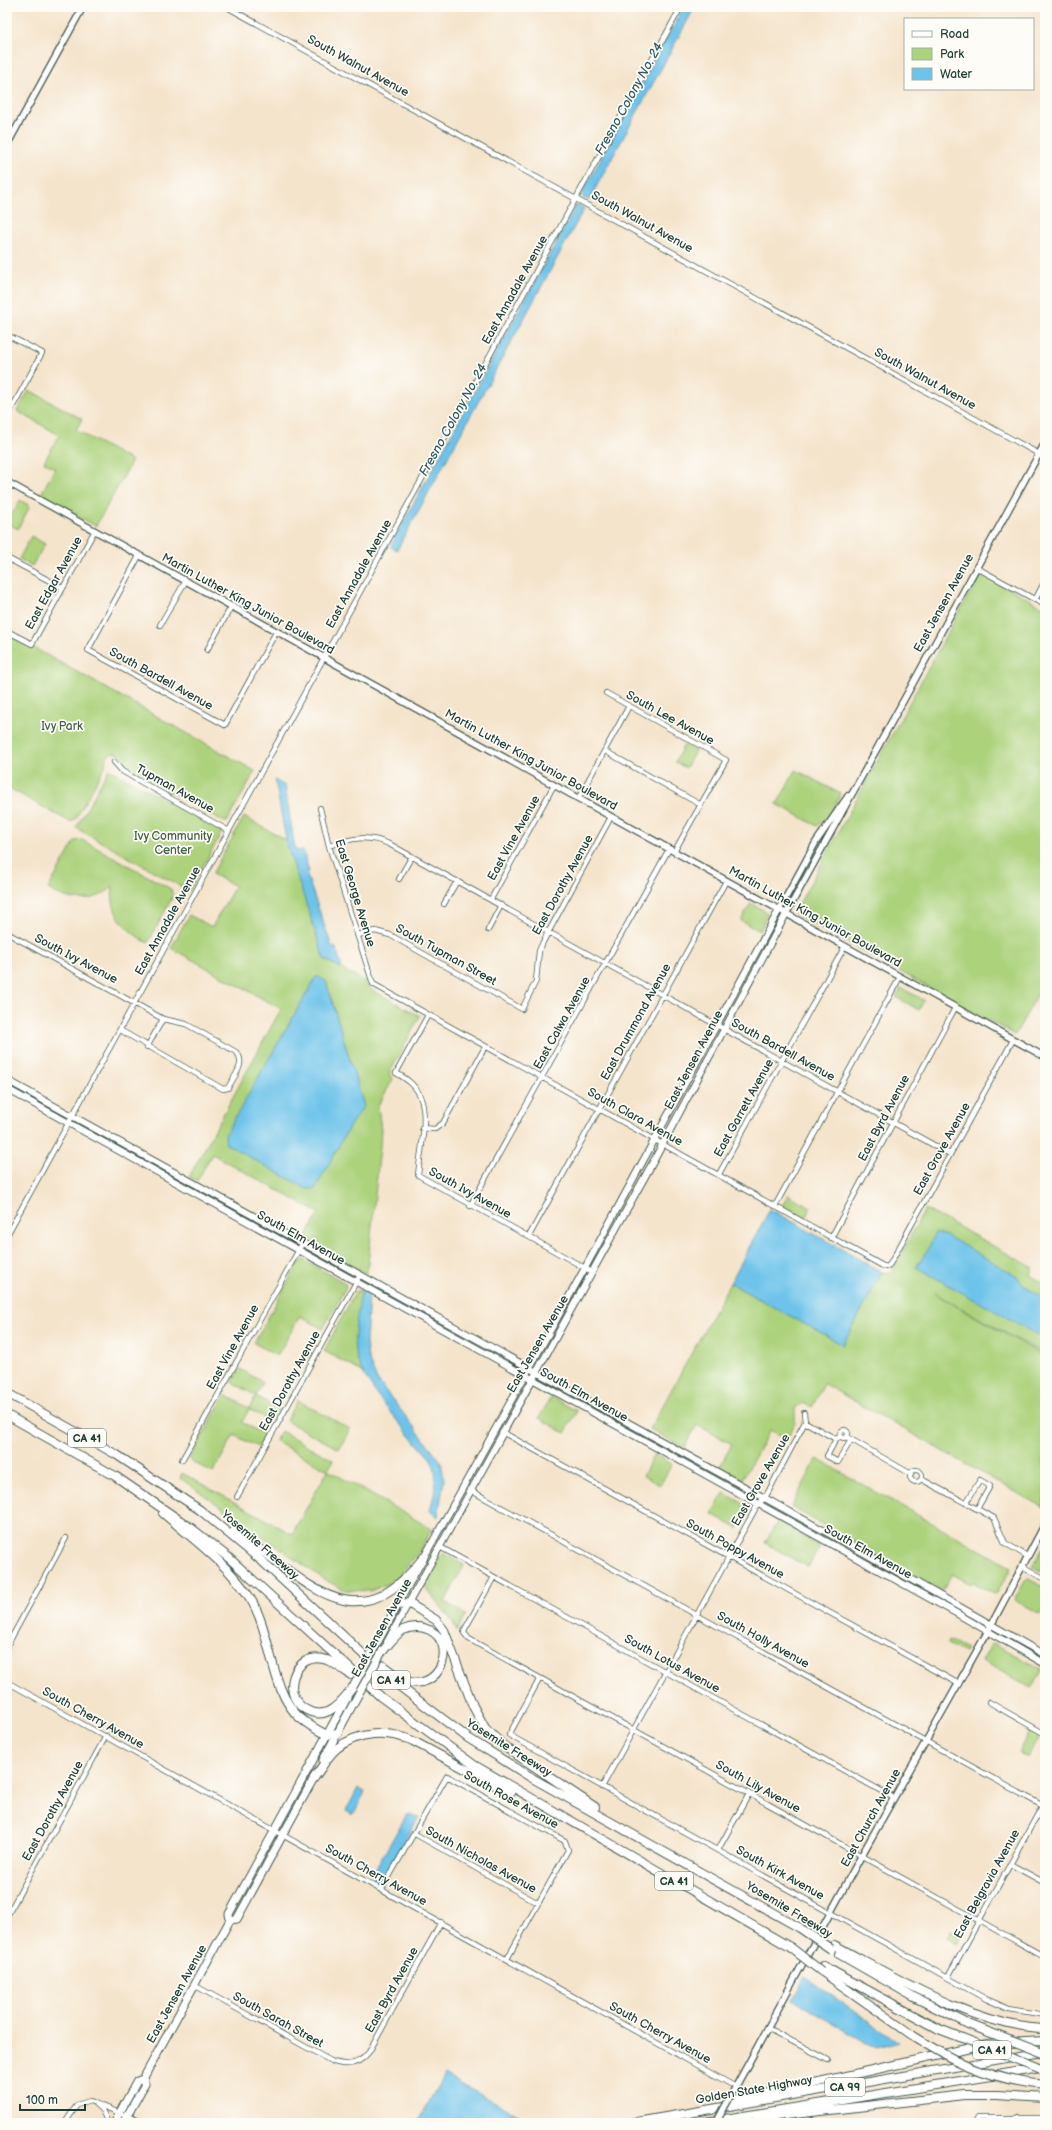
<svg xmlns="http://www.w3.org/2000/svg" width="1052" height="2130" font-family="'Balsamiq Sans',sans-serif">
  <rect width="100%" height="100%" fill="#fdfcf7"/>
  <filter id="ink" filterUnits="userSpaceOnUse"><feTurbulence type="fractalNoise" baseFrequency=".025" numOctaves="2"/><feDisplacementMap in="SourceGraphic" scale="8" xChannelSelector="R" yChannelSelector="G"/><feConvolveMatrix kernelMatrix="1 2 1 2 8 2 1 2 1" color-interpolation-filters="sRGB"/></filter>
  <filter id="wash" filterUnits="userSpaceOnUse"><feTurbulence type="fractalNoise" baseFrequency=".012" numOctaves="4" result="noise"/><feDisplacementMap in="SourceGraphic" scale="16" xChannelSelector="R" yChannelSelector="G"/><feGaussianBlur stdDeviation="0.9" result="paint"/><feColorMatrix in="noise" values="0 0 0 0 0 0 0 0 0 0 0 0 0 0 0 0 0 1.4 0 .05"/><feComposite in="paint" operator="in"/></filter>
  <g filter="url(#wash)">
    <rect width="100%" height="100%" fill="#f5e4cc"/>
    <path fill="#acd27c" stroke="#668858" d="M29 390 82 419 76 430 132 461 96 526 42 497 41 494 55 468 44 462 59 435 17 411Z
      M20 500 30 506 18 529 7 523Z
      M31 536 45 544 32 566 19 559Z
      M985 575 1045 608V981L1015 1035 794 913 979 576Z
      M7 633 255 771 227 822H225L129 770 126 768 122 757 117 753H111L106 758 105 766 75 820 70 822 7 787Z
      M684 745 695 751 686 768 675 762Z
      M109 769 220 830 221 834 189 891 76 828Z
      M796 770 841 794 829 817 817 826 777 804Z
      M244 817 286 840 324 959 367 983 368 988 420 1016 389 1074 393 1079 378 1106 381 1130 380 1147 367 1274 304 1241 319 1213 212 1154 197 1181 189 1177 281 1009 171 948 189 915 212 927 235 886 212 874Z
      M82 840 171 889 173 896 148 943C126 931 109 913 113 887 91 905 71 902 48 889L75 841Z
      M751 903 768 913 760 931 741 921Z
      M901 988 924 1000 919 1010 896 997Z
      M788 1195 811 1207 805 1218 782 1206Z
      M925 1209 1034 1268 1030 1275 1045 1284V1355L934 1293 1045 1357V1456L1041 1463 1045 1465 1044 1508 824 1384 812 1407 803 1403 795 1408V1423L787 1439 770 1430 742 1480 719 1468 732 1444 697 1425 684 1448 650 1429 730 1283 843 1344 882 1272 890 1273 893 1270Z
      M304 1260 345 1283 346 1287 323 1329 300 1316 277 1356 254 1343 299 1262Z
      M361 1290 355 1350 364 1373 324 1351 356 1291Z
      M240 1369 263 1382 256 1396 279 1409 272 1422 249 1409 242 1422 265 1435 258 1447 234 1435 213 1473 189 1460 225 1395 249 1408 256 1396 232 1382Z
      M551 1397 577 1411 565 1433 539 1418Z
      M297 1400 350 1429 339 1449 286 1421Z
      M281 1431 333 1460 328 1470 432 1529 419 1552 396 1580 371 1591 345 1590 325 1580 180 1478 182 1473 292 1534 328 1470 275 1441Z
      M654 1454 672 1464 660 1485 643 1476Z
      M817 1459 1011 1567 996 1595 973 1582 971 1584 952 1574 942 1591 791 1507Z
      M724 1493 750 1507 738 1529 712 1514Z
      M777 1522 820 1546 808 1567 765 1543Z
      M1044 1546 1045 1564 1041 1572 1032 1567Z
      M444 1554 464 1565 445 1602 466 1615 457 1631 453 1622 425 1587 440 1556Z
      M1027 1578 1045 1588V1605L1040 1614 1014 1600Z
      M949 1640 967 1649 965 1653 947 1644Z
      M994 1644 1042 1669 1031 1688 982 1661 991 1645Z
      M1030 1732 1039 1736 1027 1757 1019 1753Z
      M951 1931 961 1937 957 1944 947 1938Z"/>
    <path fill="#6dc3ea" stroke="#46808f" d="M684 7H695L589 200 583 198 582 193Z
      M579 205 584 209 397 550 391 547V545L576 206Z
      M275 780 285 786 294 843 296 851 303 850 309 872 306 873 332 947 336 948 342 968 324 959 287 845Z
      M316 977H319L326 981 364 1106 351 1124 315 1189H307L226 1144 225 1135Z
      M770 1209 882 1272 843 1345 730 1283Z
      M935 1233 947 1236 1017 1276 1023 1285 1045 1298V1339L916 1267 927 1252Z
      M361 1290 369 1294 366 1343 368 1358 377 1380 441 1461 444 1480 438 1517 430 1510C435 1492 439 1476 431 1459 410 1436 359 1381 355 1351 353 1331 359 1309 361 1290Z
      M358 1788 365 1792 353 1815 346 1811Z
      M407 1814 419 1817 381 1880 376 1881 371 1877Z
      M805 1977 899 2042 876 2048 792 2000Z
      M444 2075 533 2123H417Z"/>
  </g>
  <g filter="url(#ink)">
    <g fill="none" stroke-linecap="round" stroke-linejoin="round">
      <defs>
        <path id="minor" d="M227 7 1039 454
          M7 335 42 353 7 417
          M139 556 88 650 225 725 276 632
          M7 558 63 588
          M977 568 1045 605
          M1035 600 1045 581
          M160 625 185 582
          M7 631 32 644 94 532
          M207 650 231 607
          M606 693 726 760 674 852
          M605 751 701 805
          M114 762 122 771 134 778 229 831
          M578 799 629 706
          M320 808 329 846 373 984 883 1266 887 1267 890 1264 1013 1040
          M329 846C351 838 369 834 391 845L950 1154
          M399 879 412 856
          M491 899 554 785
          M444 904 457 881
          M488 930 501 905
          M7 933 163 1019 186 1024 236 1052C247 1063 234 1076 228 1088L223 1089 120 1030
          M358 935 375 931 390 935 522 1009 536 981 539 951 543 942 611 817
          M428 1015 396 1073C407 1079 417 1086 421 1099 428 1118 420 1155 418 1175L592 1272
          M147 1047 163 1019
          M422 1128 435 1129 443 1123 485 1047
          M719 1174 845 946
          M470 1206 669 849
          M775 1206 900 977
          M7 1235 681 7
          M529 1236 726 881
          M831 1238 955 1008
          M805 1422 836 1439 841 1436
          M840 1434a4 4 0 1 1 8 0a4 4 0 1 1-8 0Z
          M502 1432 959 1684
          M847 1437 911 1474
          M836 1439 827 1456 838 1462 851 1440
          M182 1460 302 1244
          M910 1476a6 6 0 1 1 12 0a6 6 0 1 1-12 0Z
          M921 1479 994 1518 1005 1543 1027 1556
          M470 1490 1045 1807
          M237 1497 360 1275
          M966 1503 980 1480 990 1486 977 1509
          M440 1547 894 1798
          M1022 1566 1045 1579
          M494 1577 465 1629 464 1633 469 1639 1045 1957
          M7 1646 66 1538
          M540 1678 509 1735 986 1999 1009 2009 1045 2015
          M7 1682 736 2087
          M989 1702 1045 1734
          M602 1787 758 1504 765 1498 805 1422 804 1413
          M415 1834 538 1903
          M718 1850 749 1794
          M1010 1864 1045 1883
          M382 1889 447 1776 565 1841 568 1850 507 1959
          M7 1916 106 1736
          M948 1977 1045 1801
          M194 1985 331 2061C346 2067 359 2065 369 2052L441 1922
          M767 2028 828 2060
          M93 2102 102 2110 108 2123
          M65 2123 77 2105 90 2101 127 2116
          M975 2123 978 2118H1045
          M1015 2123 1019 2117"/>
        <path id="tertiary" d="M7 145 83 7
          M1039 454 1045 457
          M7 482 1045 1057
          M779 910 816 842 848 796
          M786 914 1045 443
          M735 2088 864 1851 988 1631 1045 1524"/>
        <path id="secondary" d="M7 1080 859 1550 1045 1655
          M7 1089 956 1613 1045 1664
          M398 1604 585 1268 779 910
          M387 1642 653 1162 786 914"/>
        <path id="primary" d="M376 1645 398 1604
          M323 1760 359 1693
          M230 1920 237 1919 316 1774
          M114 2123 137 2081 143 2079 230 1920 229 1914 347 1698
          M123 2123 145 2084 143 2079"/>
        <path id="motorway" d="M7 1393 117 1455 200 1510 263 1562 390 1679 468 1738 532 1778 800 1928
          M7 1415 115 1476 191 1528 229 1558 381 1697 474 1765 790 1947
          M163 1513C193 1539 228 1564 250 1598 272 1632 270 1691 299 1717 307 1724 317 1730 327 1735L338 1733
          M234 1531C303 1575 353 1649 423 1558
          M398 1604 408 1603 436 1620 444 1630 473 1706 485 1728 505 1747 595 1807
          M379 1663C387 1668 395 1676 404 1680 441 1696 461 1638 424 1628 417 1626 410 1627 403 1630 395 1635 388 1645 382 1652
          M351 1675C344 1670 336 1664 327 1660 293 1648 277 1700 311 1712 317 1714 323 1714 329 1711 339 1706 346 1696 353 1687
          M314 1778C321 1769 327 1757 336 1749 358 1731 388 1730 413 1741L510 1793
          M834 1945C895 1977 976 2027 1045 2029
          M839 1954 914 1997 968 2024
          M823 1966 939 2029
          M821 1971 912 2035
          M734 2101 988 2044 1045 2041
          M127 2116 140 2123
          M758 2118 965 2095H997L1045 2098
          M631 2123 1042 2052
          M700 2123 1041 2068"/>
      </defs>
      <use href="#minor" stroke="#3f564b" stroke-width="6"/>
      <use href="#tertiary" stroke="#3f564b" stroke-width="8"/>
      <use href="#secondary" stroke="#3f564b" stroke-width="8"/>
      <use href="#primary" stroke="#3f564b" stroke-width="9"/>
      <use href="#motorway" stroke="#3f564b" stroke-width="10"/>
      <use href="#minor" stroke="#fff" stroke-width="4.5"/>
      <use href="#tertiary" stroke="#fff" stroke-width="5.5"/>
      <use href="#secondary" stroke="#fff" stroke-width="6"/>
      <use href="#primary" stroke="#fff" stroke-width="7"/>
      <use href="#motorway" stroke="#fff" stroke-width="8"/>
      <defs>
        <path id="tertiary-bridge" d="M716 2123 735 2088"/>
        <path id="primary-bridge" d="M353 1687 376 1645
          M359 1693 382 1652"/>
        <path id="motorway-bridge" d="M800 1928 831 1949
          M790 1947 821 1971
          M968 2024 1045 2054
          M939 2029 1045 2070
          M912 2035C952 2062 996 2081 1045 2085"/>
      </defs>
      <use href="#tertiary-bridge" stroke="#3f564b" stroke-width="8" stroke-linecap="butt"/>
      <use href="#primary-bridge" stroke="#3f564b" stroke-width="9" stroke-linecap="butt"/>
      <use href="#motorway-bridge" stroke="#3f564b" stroke-width="10" stroke-linecap="butt"/>
      <use href="#tertiary-bridge" stroke="#fff" stroke-width="5.5"/>
      <use href="#primary-bridge" stroke="#fff" stroke-width="7"/>
      <use href="#motorway-bridge" stroke="#fff" stroke-width="8"/>
    </g>
  </g>
  <g text-anchor="middle" dominant-baseline="central" stroke-width="3.5" stroke-linejoin="round" paint-order="stroke">
    <g fill="#fdfcf7" stroke="#62766e" stroke-width="1">
      <rect x="68" y="1429" width="38" height="18" rx="3"/>
      <rect x="372" y="1671" width="38" height="18" rx="3"/>
      <rect x="655" y="1872" width="38" height="18" rx="3"/>
      <rect x="973" y="2041" width="38" height="18" rx="3"/>
      <rect x="825" y="2078" width="40" height="18" rx="3"/>
    </g>
    <g font-size="11" font-weight="bold" fill="#1f3d34">
      <text x="87" y="1438">CA 41</text>
      <text x="391" y="1680">CA 41</text>
      <text x="674" y="1881">CA 41</text>
      <text x="992" y="2050">CA 41</text>
      <text x="845" y="2087">CA 99</text>
    </g>
    <g font-size="12" fill="#1f3d34" stroke="#fdfcf7">
      <text transform="translate(358 66) rotate(29)">South Walnut Avenue</text>
      <text transform="translate(642 222) rotate(29)">South Walnut Avenue</text>
      <text transform="translate(515 290) rotate(-61)">East Annadale Avenue</text>
      <text transform="translate(925 379) rotate(29)">South Walnut Avenue</text>
      <text transform="translate(359 574) rotate(-61)">East Annadale Avenue</text>
      <text transform="translate(54 583) rotate(-61)">East Edgar Avenue</text>
      <text transform="translate(944 603) rotate(-61)">East Jensen Avenue</text>
      <text transform="translate(248 604) rotate(29)">Martin Luther King Junior Boulevard</text>
      <text transform="translate(161 679) rotate(29)">South Bardell Avenue</text>
      <text transform="translate(670 718) rotate(29)">South Lee Avenue</text>
      <text transform="translate(531 760) rotate(29)">Martin Luther King Junior Boulevard</text>
      <text transform="translate(175 789) rotate(29)">Tupman Avenue</text>
      <text transform="translate(514 838) rotate(-61)">East Vine Avenue</text>
      <text transform="translate(563 885) rotate(-61)">East Dorothy Avenue</text>
      <text transform="translate(355 893) rotate(73)">East George Avenue</text>
      <text transform="translate(815 917) rotate(29)">Martin Luther King Junior Boulevard</text>
      <text transform="translate(168 921) rotate(-61)">East Annadale Avenue</text>
      <text transform="translate(446 955) rotate(29)">South Tupman Street</text>
      <text transform="translate(76 959) rotate(28)">South Ivy Avenue</text>
      <text transform="translate(636 1022) rotate(-61)">East Drummond Avenue</text>
      <text transform="translate(562 1023) rotate(-61)">East Calwa Avenue</text>
      <text transform="translate(783 1050) rotate(29)">South Bardell Avenue</text>
      <text transform="translate(694 1060) rotate(-62)">East Jensen Avenue</text>
      <text transform="translate(744 1108) rotate(-61)">East Garrett Avenue</text>
      <text transform="translate(635 1117) rotate(29)">South Clara Avenue</text>
      <text transform="translate(884 1118) rotate(-62)">East Byrd Avenue</text>
      <text transform="translate(942 1149) rotate(-61)">East Grove Avenue</text>
      <text transform="translate(470 1193) rotate(29)">South Ivy Avenue</text>
      <text transform="translate(301 1238) rotate(29)">South Elm Avenue</text>
      <text transform="translate(538 1344) rotate(-60)">East Jensen Avenue</text>
      <text transform="translate(233 1347) rotate(-61)">East Vine Avenue</text>
      <text transform="translate(290 1381) rotate(-61)">East Dorothy Avenue</text>
      <text transform="translate(584 1395) rotate(29)">South Elm Avenue</text>
      <text transform="translate(761 1480) rotate(-60)">East Grove Avenue</text>
      <text transform="translate(260 1545) rotate(41)">Yosemite Freeway</text>
      <text transform="translate(735 1549) rotate(29)">South Poppy Avenue</text>
      <text transform="translate(868 1552) rotate(29)">South Elm Avenue</text>
      <text transform="translate(382 1628) rotate(-61)">East Jensen Avenue</text>
      <text transform="translate(763 1640) rotate(29)">South Holly Avenue</text>
      <text transform="translate(672 1664) rotate(29)">South Lotus Avenue</text>
      <text transform="translate(93 1718) rotate(29)">South Cherry Avenue</text>
      <text transform="translate(509 1748) rotate(32)">Yosemite Freeway</text>
      <text transform="translate(758 1787) rotate(29)">South Lily Avenue</text>
      <text transform="translate(511 1800) rotate(29)">South Rose Avenue</text>
      <text transform="translate(53 1811) rotate(-61)">East Dorothy Avenue</text>
      <text transform="translate(871 1818) rotate(-61)">East Church Avenue</text>
      <text transform="translate(481 1860) rotate(29)">South Nicholas Avenue</text>
      <text transform="translate(780 1873) rotate(29)">South Kirk Avenue</text>
      <text transform="translate(376 1875) rotate(29)">South Cherry Avenue</text>
      <text transform="translate(987 1884) rotate(-61)">East Belgravia Avenue</text>
      <text transform="translate(789 1910) rotate(31)">Yosemite Freeway</text>
      <text transform="translate(392 1990) rotate(-61)">East Byrd Avenue</text>
      <text transform="translate(177 1994) rotate(-61)">East Jensen Avenue</text>
      <text transform="translate(278 2020) rotate(29)">South Sarah Street</text>
      <text transform="translate(660 2033) rotate(29)">South Cherry Avenue</text>
      <text transform="translate(754 2090) rotate(-10)">Golden State Highway</text>
    </g>
    <g font-size="12" fill="#426246" stroke="#fdfcf7">
      <text x="62" y="726">Ivy Park</text>
      <text x="173" y="836">Ivy Community<tspan x="173" dy="14">Center</tspan></text>
    </g>
    <g font-size="13" font-style="italic" fill="#325e62" stroke="#fdfcf7">
      <text transform="translate(629 99) rotate(-61)">Fresno Colony No. 24</text>
      <text transform="translate(453 420) rotate(-61)">Fresno Colony No. 24</text>
    </g>
  </g>
  <rect width="1052" height="2130" fill="none" stroke="#fdfcf7" stroke-width="24"/>
  <rect x="904" y="18" width="130" height="72" fill="#fdfcf7" stroke="#a4b0a9"/>
  <rect x="912" y="31" width="20" height="6" fill="#ffffff" stroke="#a4b0a9"/>
  <text x="940" y="38" font-size="12" fill="#1f3d34">Road</text>
  <rect x="912" y="48" width="20" height="12" fill="#acd27c" stroke="#a4b0a9"/>
  <text x="940" y="58" font-size="12" fill="#1f3d34">Park</text>
  <rect x="912" y="68" width="20" height="12" fill="#6dc3ea" stroke="#a4b0a9"/>
  <text x="940" y="78" font-size="12" fill="#1f3d34">Water</text>
  <path d="M20 2104v6h65v-6" fill="none" stroke="#1f3d34" stroke-width="2"/>
  <text x="26" y="2104" font-size="12" fill="#1f3d34" stroke="#fdfcf7" stroke-width="3" paint-order="stroke">100 m</text>
</svg>
